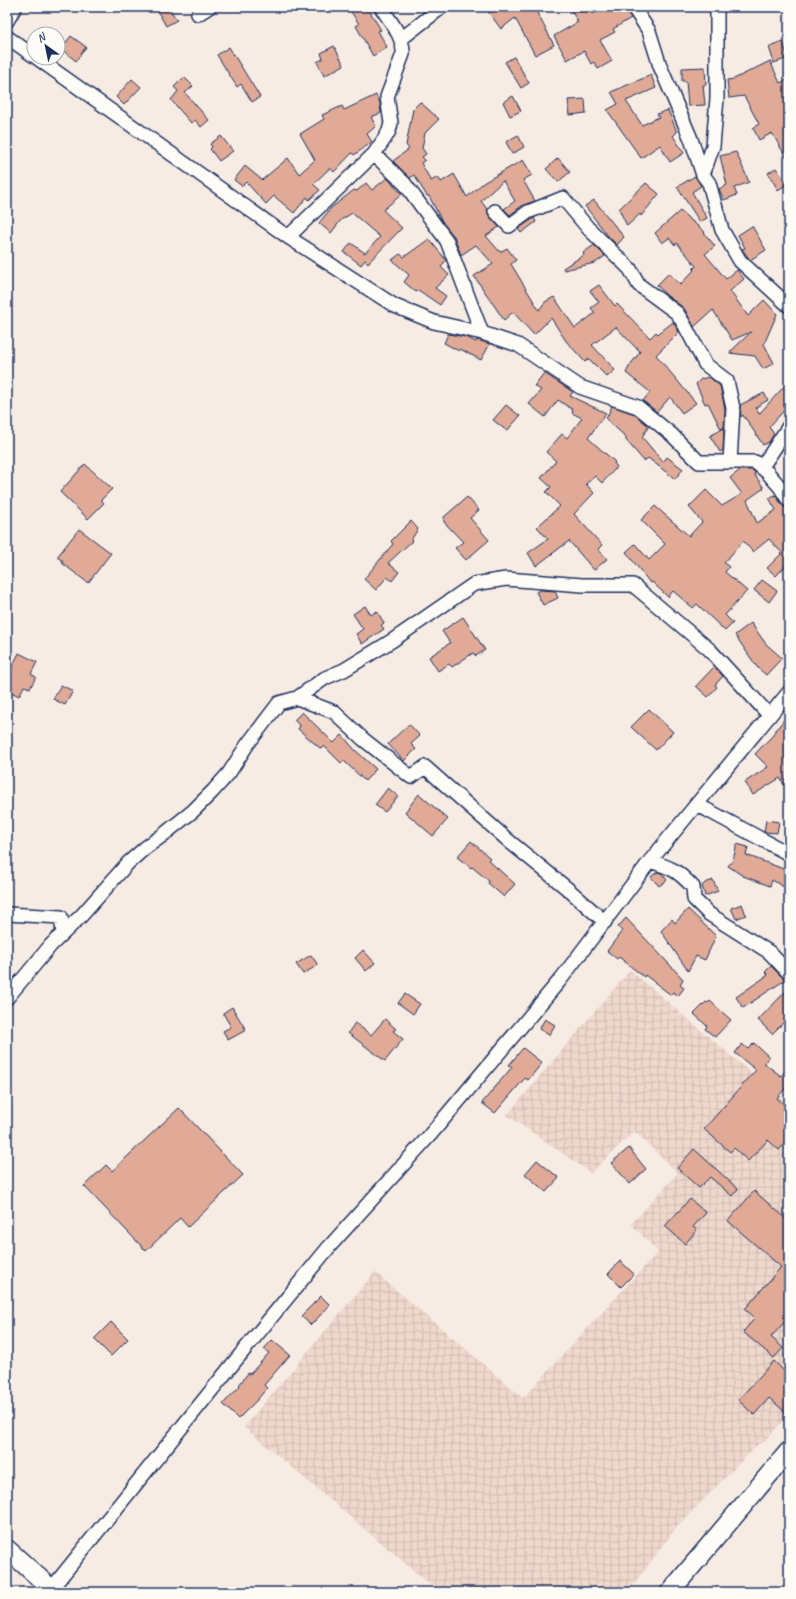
<svg xmlns="http://www.w3.org/2000/svg" width="796" height="1599" font-family="Caveat,sans-serif">
  <defs>
    <pattern id="industrial-grid" width="8" height="8" patternUnits="userSpaceOnUse"><rect width="8" height="8" fill="#f0d8cd"/><path d="M0 4h8M4 0v8" fill="none" stroke="#cdbab2"/></pattern>
  </defs>
  <rect width="100%" height="100%" fill="#f7ece4"/>
  <filter id="ink" filterUnits="userSpaceOnUse"><feTurbulence type="fractalNoise" baseFrequency=".025" numOctaves="2"/><feDisplacementMap in="SourceGraphic" scale="8" xChannelSelector="R" yChannelSelector="G"/><feConvolveMatrix kernelMatrix="1 2 1 2 8 2 1 2 1" color-interpolation-filters="sRGB"/></filter>
  <g filter="url(#ink)">
    <path fill="url(#industrial-grid)" d="M630 970 789 1105V1414L765 1441 757 1445 676 1528 628 1592H439L244 1427 375 1272 523 1398 658 1252 631 1224 678 1173 634 1131 591 1173 507 1115Z"/>
    <path fill="#e0aa96" stroke="#1b2f5e" d="M155 7H168L177 20 166 26Z
      M348 7H367L381 30 378 31 387 47 373 56 356 26 359 24Z
      M485 7H534L554 45 535 55 515 18 501 29Z
      M569 7H589L593 14 605 7H625L631 18 613 29 615 32 600 40 612 61 598 69 594 62 591 64 584 51 567 60 554 36 578 22Z
      M71 36 86 47 76 61 61 49Z
      M783 42 788 58 774 63 769 47Z
      M334 46 344 65 324 76 317 62 323 59 321 53Z
      M229 47 260 97 252 102 241 84 237 87 217 55Z
      M514 57 529 83 521 88 505 62Z
      M770 61 780 83 789 79V162L772 133 759 140 753 128 759 124 744 96 729 98 727 80 734 79Z
      M705 67 706 85H703L705 105 688 106 686 81H682V68Z
      M651 75 656 88 626 101 642 125 659 117 657 114 668 110 677 132 673 136 684 153 670 162 660 145 641 158 607 110 618 104 611 92Z
      M184 77 193 86 185 93 209 120 201 127 195 120 191 123 171 100 178 91 174 87Z
      M132 79 141 87 124 105 116 97Z
      M376 95 380 103 381 113 371 117 376 126 367 134 372 142 354 155 352 153 334 172 330 168 313 184 320 190 309 200 307 197 294 213 274 196 266 204 246 182 242 186 234 180 245 166 262 180 288 158 299 174 315 160 300 134 324 119 322 115 342 106 344 110Z
      M513 96 521 111 510 116 503 102Z
      M585 99 586 113 570 115 568 100Z
      M420 102 439 119 425 133 422 148 426 154 422 157 425 160 421 163 431 181 438 177 441 182 454 174 467 197 483 183 523 160 532 175 523 180 535 201 523 205 510 215 504 209 515 201 503 181 481 201 487 209 489 216 499 227 486 236 500 252 507 248 516 260 511 264 539 310 545 302 554 297 575 328 595 313 591 308 599 302 590 291 599 285 615 306 617 304 650 338 656 332 658 334 673 322 679 332 656 355 696 403 682 413 670 397 657 412 643 401 650 392 626 373 630 365 640 352 637 348 638 347 636 348 616 327 592 345 615 370 607 377 589 359 585 362 566 341 551 318 534 335 513 312 504 320 474 276 493 264 476 245 461 255 454 236 443 223 429 196H427L414 175 410 178 393 161 409 149 406 145 413 109Z
      M518 135 524 147 512 154 506 142Z
      M221 136 233 151 219 161 210 149 212 147 210 144Z
      M736 152 749 182 734 188 737 195 724 200 719 189 727 185 720 156Z
      M558 158 570 172 558 182 546 169Z
      M776 168 787 184 778 190 768 173Z
      M695 176 701 186 692 192 707 218 700 222 677 187Z
      M387 178 402 194 383 210 402 228 368 263 365 260 361 265 344 252 351 243 365 253 380 237 352 213 341 220 331 233 319 223 331 208 354 190 357 191 366 183 372 190Z
      M646 183 659 194 641 216 640 214 627 226 619 209Z
      M594 200 624 237 617 245 608 236 585 206Z
      M680 211 705 232 704 233 715 246 705 254 726 279 737 270 744 279 730 291 748 316 764 300 777 314 764 344 774 363 763 369 755 356 729 353 751 332 732 340 713 310 694 327 684 308 666 295 657 285 669 273 680 285 694 270 693 269 696 266 677 243 675 245 669 238 662 243 655 233Z
      M534 218 536 222 521 233 518 229Z
      M752 226 766 250 750 260 742 249 745 248 738 235Z
      M429 239 446 260 441 267 449 275 435 288 446 296 440 305 418 290 416 292 404 282 409 275 392 260 400 254 404 257Z
      M594 245 605 256 595 263 564 270 563 268 584 255 583 253Z
      M448 334 466 337 476 342 477 340 490 344 481 360 460 349 459 351 444 343Z
      M544 373 573 392 570 396 606 413 588 438 615 462 614 463 617 467 602 483 595 476 586 484 594 493 574 514 602 545 598 549 607 559 594 570 569 541 536 566 528 553 548 539 537 527 560 506 546 492 551 487 541 478 556 461 546 452 562 434 567 438 582 418 572 413 573 410 558 400 545 417 529 404 541 390 534 386Z
      M709 377 720 386 725 409 724 427 721 429 708 403 705 404 696 384 701 379Z
      M789 381V405L769 427 774 434 769 442 763 445 746 419H745L743 415 741 417 740 405 764 393 768 400 756 407 759 414Z
      M506 405 520 416 507 431 493 420Z
      M612 406 634 414 649 426 642 437 663 462 667 457 683 469 675 479 648 458 644 461 625 439 627 438 606 419Z
      M724 428 723 450 720 452 710 436Z
      M85 464 112 489 101 500 104 503 88 519 60 492Z
      M740 470H752L756 473 754 474 764 488 747 500 757 523 776 510 769 498 775 495 783 506 789 509V562L776 576 767 568 782 553 769 539 753 552 743 541 724 563 729 567 725 572 747 591 725 615 733 623 725 631 697 604 693 608 673 591 668 597 652 582 650 583 626 552 635 544 649 560 665 544 641 520 655 506 689 536 702 522 689 507 706 490 722 506 742 494 730 478Z
      M467 497 479 510 470 518 489 540 466 560 455 548 463 542 444 522V517Z
      M411 521 418 529 411 540 412 541 388 563 399 572 392 581 387 577 376 590 364 579 393 544 391 541Z
      M79 529 111 553 88 583 62 563 63 561 57 557Z
      M762 580 777 591 769 602 754 590Z
      M540 590 555 591 558 598 543 605 536 592Z
      M365 606 371 615 377 611 384 623 381 625 384 629 362 644 356 634 363 629 353 614Z
      M463 617 485 650 476 656 473 653 452 667 449 664 438 671 429 657 450 643 442 631Z
      M751 623 766 644 782 658 766 675 757 667 735 635Z
      M19 653 37 662 31 674 36 677 30 688 24 686 19 696 7 690V667L11 669Z
      M714 667 723 676 715 685 717 687 708 697 696 686Z
      M61 685 73 691 65 705 53 699Z
      M649 709 673 732 656 750 631 727Z
      M302 712 334 743 342 735 355 750 376 769 365 781 344 761 341 763 324 746 321 749 298 729 300 726 294 720Z
      M789 713V793L780 778 753 795 745 782 768 767 755 754 774 734H773Z
      M409 724 420 736 411 744 416 749 404 761 388 744Z
      M388 788 398 796 385 812 375 805Z
      M419 794 448 819 433 836 405 812Z
      M766 820 779 822 777 833 764 832Z
      M471 841 490 858 488 860 515 884 504 897 488 883 489 881 472 867 471 868 457 857Z
      M737 844 748 847 746 855 789 871V890L772 880 770 886 743 876 728 866 733 860Z
      M657 872 661 873 667 880 659 886 651 877Z
      M713 880 718 891 705 896 702 886 705 883Z
      M742 904 746 915 736 919 731 908Z
      M688 909 716 936 705 960 696 956 688 971 661 931 672 919 675 923Z
      M626 918 683 979 680 985 684 988 678 996 673 992 671 995 645 975 644 977 619 957 617 959 607 951 622 931 618 927Z
      M363 950 375 963 366 971 355 958Z
      M311 955 318 965 303 974 296 964Z
      M771 966 785 980 743 1008 736 997 768 975 765 972Z
      M789 988V1017L772 1034 758 1020Z
      M405 994 420 1004 413 1014 398 1003Z
      M710 1001 731 1020 715 1037 705 1029 707 1026 694 1014 706 1002 708 1003Z
      M232 1007 246 1030 228 1040 223 1031 231 1027 223 1013Z
      M385 1019 396 1029 393 1031 403 1039 385 1061 348 1033 355 1023 371 1035Z
      M545 1019 555 1025 549 1035 539 1029Z
      M754 1043 769 1057 764 1063 781 1076 789 1067V1084L777 1098 789 1109V1139L779 1150 768 1140 748 1161 734 1148 730 1152 704 1129 756 1070 735 1053 742 1044 748 1049Z
      M523 1048 542 1063 528 1080 525 1078 495 1113 482 1103 512 1067 509 1065Z
      M179 1108 243 1175 188 1227 180 1218 146 1251 84 1186 106 1165 112 1171Z
      M629 1148 646 1169 630 1184 611 1163Z
      M694 1149 738 1189 732 1196 710 1177 699 1188 677 1168Z
      M537 1160 559 1178 546 1192 525 1174Z
      M754 1191 789 1221V1317L771 1337 783 1348 774 1358 743 1332 755 1318 745 1309 781 1267 728 1221Z
      M690 1199 706 1213 693 1227 697 1230 685 1244 665 1226Z
      M620 1261 634 1274 621 1287 608 1274Z
      M321 1296 330 1305 311 1325 301 1316Z
      M111 1322 128 1339 111 1356 94 1339Z
      M272 1340 290 1355 264 1385 267 1388 257 1400 238 1419 223 1404 240 1386 239 1385 248 1373 250 1374 269 1353 264 1349Z
      M774 1361 789 1376V1415L769 1398 754 1415 738 1400Z"/>
    <g fill="none" stroke-linecap="round" stroke-linejoin="round">
      <defs>
        <path id="street" d="M633 7 649 31 660 66 691 139 703 175 709 183 722 230 740 261 789 306
          M198 14 209 7
          M7 21 15 7
          M7 37 34 56
          M401 39 442 7
          M37 58 288 237 395 306 434 322 482 333 518 345 580 387 638 407 672 435 699 462H755L767 472 780 487 789 501
          M374 154 405 184 447 241 482 333
          M703 175 713 146 717 98V7
          M495 211 509 226 528 212 563 198 588 228 630 269 639 285 677 313 684 324 705 364 727 381 733 408 730 462
          M288 237 374 154 385 138 389 131 391 123 387 97 403 54C404 37 390 21 381 7
          M762 467 789 426
          M297 698 334 712 363 739 411 777 425 767 510 842 569 890 605 922
          M696 804 789 854
          M650 861C672 868 677 870 693 887L694 899 709 914 769 952 789 973
          M7 914 61 917 63 933
          M7 998 51 945 82 915 128 863 145 848 163 835 193 811 213 791 229 773 247 745 279 703 297 698 325 678 344 670 393 640 474 584 506 579 582 585H633L710 650 769 715
          M52 1588 236 1360 329 1247 430 1135 561 979 650 861 789 692"/>
        <path id="secondary" d="M7 1549 55 1592
          M670 1592 789 1451"/>
      </defs>
      <use href="#street" stroke="#1b2f5e" stroke-width="16"/>
      <use href="#secondary" stroke="#1b2f5e" stroke-width="21"/>
      <use href="#street" stroke="#fdfcf7" stroke-width="13"/>
      <use href="#secondary" stroke="#fdfcf7" stroke-width="18"/>
    </g>
  </g>
  <rect width="796" height="1599" fill="none" stroke="#fdfcf7" stroke-width="24"/>
  <rect x="12" y="12" width="772" height="1575" fill="none" stroke="#1b2f5e" stroke-width="1.5" filter="url(#ink)"/>
  <g transform="translate(46 46) rotate(327)"><circle r="19" fill="#fdfcf7" stroke="#a3aaba"/>
  <path d="M0-3L7 15L0 10L-7 15Z" fill="#1b2f5e"/>
  <text y="-6" font-size="11" font-weight="bold" text-anchor="middle" fill="#1b2f5e">N</text>
  </g>
</svg>
